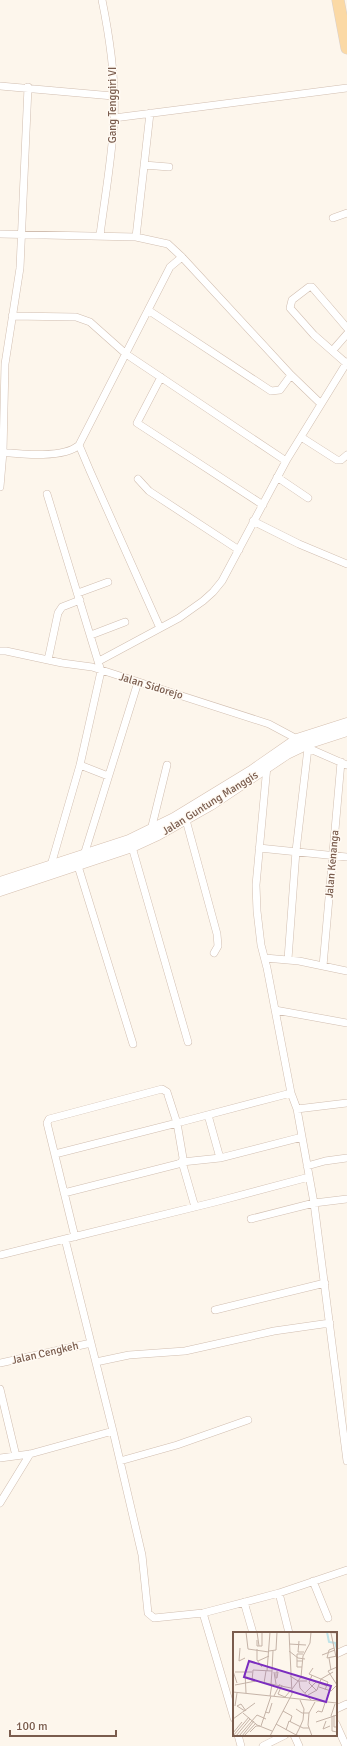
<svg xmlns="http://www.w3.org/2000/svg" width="347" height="1746" font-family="Signika,sans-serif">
  <rect width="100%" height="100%" fill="#fdf6ec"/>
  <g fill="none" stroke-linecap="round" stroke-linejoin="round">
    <defs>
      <path id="street" d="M0 86 113 96
        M114 118 347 88
        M144 165 169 167
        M333 218 347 213
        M0 234 136 237 168 244 182 257 291 375 320 403
        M100 235C105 196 112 158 114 119 116 79 110 39 102 0
        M136 237 150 113
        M148 310 271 391 280 390 291 375
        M12 316 76 317 90 322 126 354 286 461
        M333 350 347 334
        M346 363 314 335 290 308 292 300 309 287H312L347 328
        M161 377 137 423 263 505
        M301 437 337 460H341L347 455
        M79 445 90 471 160 628
        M0 452C20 454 64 459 79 445L170 267 182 257
        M277 477 308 498
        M138 479 149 491 239 550
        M0 487 3 452 5 364 20 268 28 87
        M47 494 101 671 80 765 51 865
        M253 521 299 544 347 564
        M78 593 108 582
        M91 635 125 622
        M0 651H6L62 663 92 667 269 724 297 739
        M48 660 58 613 62 607 80 600
        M99 661 179 618 203 601 213 592 222 581 286 461 347 362
        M308 748 347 765
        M80 765 108 776
        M267 766 256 885 257 911 261 945 267 968 291 1093 297 1109 314 1203 347 1461
        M186 820 217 934 218 946 214 953
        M151 830 167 765
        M132 847 188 1042
        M259 848 347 857
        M84 855 138 682
        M78 866 133 1044
        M265 958 299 961 347 971
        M288 959 296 851 308 748 304 745
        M323 966 341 762
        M275 1010 347 1023
        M297 1109 347 1103
        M208 1115 220 1158
        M55 1154 177 1123 167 1092 162 1089 49 1119 47 1123 75 1237
        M307 1166 325 1161 347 1158
        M309 1177 215 1202 65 1239 113 1431 142 1555 148 1613 154 1618 203 1613 279 1593 347 1570
        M64 1193 178 1164 182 1162 183 1158 177 1123 291 1093
        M195 1207 182 1162 220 1158 302 1137
        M251 1219 314 1203 347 1199
        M0 1255 65 1239
        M215 1310 325 1283
        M96 1362 129 1355 185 1351 274 1331 330 1323
        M0 1363 91 1343
        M0 1389 16 1456
        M0 1458 30 1454 113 1431
        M120 1461 177 1445 248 1420
        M0 1503 30 1454
        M313 1581 328 1618
        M279 1593 289 1633
        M244 1602 253 1633
        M203 1613 234 1718
        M336 1654 347 1649
        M336 1709 347 1704
        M336 1724 346 1746
        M238 1735 241 1746
        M294 1735 299 1746
        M263 1746 285 1735"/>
      <path id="secondary" d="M0 882 129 840 174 818 251 771 297 739 347 723
        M0 891 132 847 158 835 211 805 287 754 310 743 347 731"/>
      <path id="primary" d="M338 0 347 48"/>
    </defs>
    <use href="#street" stroke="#d1beb0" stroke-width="8"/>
    <use href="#secondary" stroke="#d6c0b0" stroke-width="11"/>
    <use href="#primary" stroke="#dad1cd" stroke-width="13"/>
    <use href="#street" stroke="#fff" stroke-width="7"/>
    <use href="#secondary" stroke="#fff" stroke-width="10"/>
    <use href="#primary" stroke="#fbd9a5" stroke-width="12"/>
  </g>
  <g text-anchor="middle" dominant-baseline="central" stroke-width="3" stroke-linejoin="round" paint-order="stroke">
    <g font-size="11" fill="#7a5c4d" stroke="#fffaf3">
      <text transform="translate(112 105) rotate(-90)">Gang Tenggiri VI</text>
      <text transform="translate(151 686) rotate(17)">Jalan Sidorejo</text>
      <text transform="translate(210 803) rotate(-32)">Jalan Guntung Manggis</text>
      <text transform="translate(332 864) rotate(-85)">Jalan Kenanga</text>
      <text transform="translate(45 1353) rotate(-13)">Jalan Cengkeh</text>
    </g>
  </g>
  <g transform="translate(233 1632)">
    <rect width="104" height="104" fill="#fdf6ec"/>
    <path fill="none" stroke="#bfe3e8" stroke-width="2" d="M94 0 96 10 102 11 104 17"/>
    <path fill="none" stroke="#c5b3a7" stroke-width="1" d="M13 0 15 17 36 20M24 0 26 14M90 0 104 1M98 1 103 25M24 8V14H29V0M66 9 65 20H71M56 12 73 13M7 16 6 29 12 26M101 16 96 18 94 26 104 24M24 17V28L29 35M36 19 43 18 44 0M56 19 65 26 72 27M89 23 102 18M96 26 98 38M25 29 36 24M64 29V22H70M69 29H64V35H69M104 35 95 39 104 53M80 36 76 42 95 50 92 58M0 39 4 51M34 39 37 0M39 39 40 19M2 40H19M12 40 13 61M41 40 43 52M43 40H45L44 46H43ZM79 43 76 51 84 59M57 44 65 49H74M68 44 94 54M19 49 20 38 39 39 38 52M66 49 67 56 78 68M31 51 33 39M2 53 23 49 58 56M49 53 45 62 52 65 58 58M86 55 98 59 104 53M59 57 68 45 70 24 77 11 78 0M0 60 104 71M72 61 83 50M75 63 84 58 88 47 100 40M37 64 39 52M41 64 47 52M67 68 71 77 70 88 67 95M2 74 4 61M63 77 69 81H76M12 79 4 74 8 72 13 79M50 79 59 84 57 90M32 80 36 81 39 71M10 81 24 93 39 99M83 81 85 79 89 80 92 71M101 83V95H104M98 84 102 72M99 84V99L104 100M0 87 22 71M93 89 90 97 97 94M83 90 104 83M43 92 65 104M28 94 38 64M67 95 63 103 68 104M53 98 56 89 70 96H76M17 100 23 94H27M0 101 9 90M0 104 16 85M3 104 17 87M6 104 24 83 33 87M9 104 21 89M11 104 23 91M37 104 59 62 56 0M79 104 75 93 76 81 82 70"/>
    <path fill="#7b2cbf" fill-opacity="0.15" stroke="#7b2cbf" stroke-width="2" d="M16 29 98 54 93 70 11 45Z"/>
    <rect width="104" height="104" fill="none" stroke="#7a5c4d" stroke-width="2"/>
  </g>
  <path d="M10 1730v6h106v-6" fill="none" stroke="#7a5c4d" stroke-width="2"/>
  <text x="16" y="1730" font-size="12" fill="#7a5c4d" stroke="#fffaf3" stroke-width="3" paint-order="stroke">100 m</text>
</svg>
